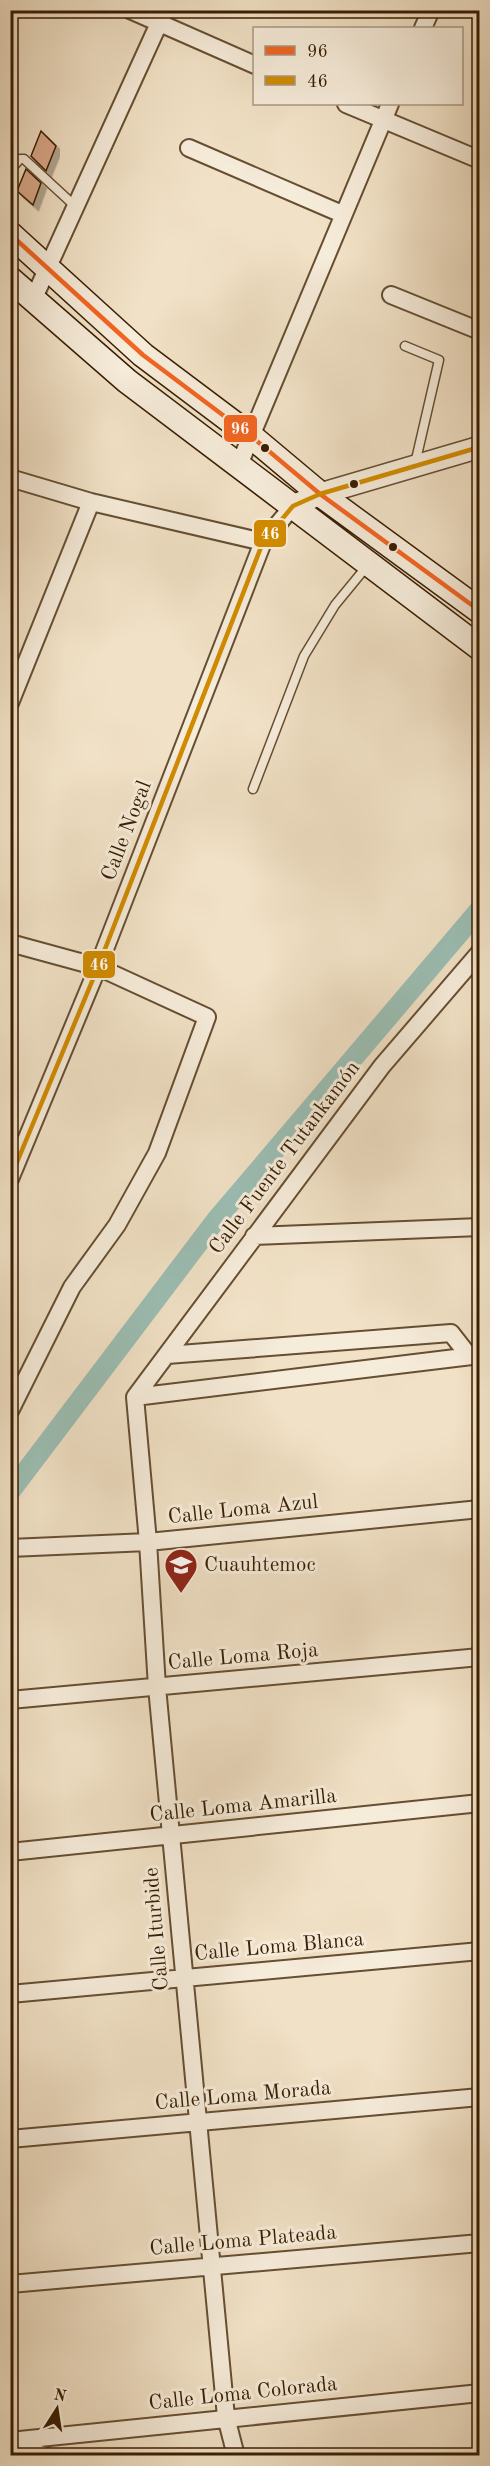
<svg xmlns="http://www.w3.org/2000/svg" width="490" height="2466" font-family="'Old Standard TT',serif">
  <defs>
    <filter id="shadow"><feDropShadow dx="5.5" dy="5.5" stdDeviation="0" flood-color="#0004"/></filter>
  </defs>
  <rect width="100%" height="100%" fill="#f1e1c6"/>
  <filter id="stains"><feTurbulence type="fractalNoise" baseFrequency=".00333" numOctaves="4"/><feColorMatrix values="0 0 0 0 .2 0 0 0 0 .09 0 0 0 0 .02 0 0 0 .5 -.17"/></filter>
  <radialGradient id="worn" r=".72"><stop offset=".6" stop-color="#630" stop-opacity="0"/><stop offset="1" stop-color="#630" stop-opacity=".3"/></radialGradient>
  <g fill="none" stroke-linecap="round" stroke-linejoin="round">
    <path stroke="#9bbeb3" stroke-width="20" d="M10 1492 216 1220 480 909"/>
  </g>
  <path fill="#d9a788" stroke="#381d00" stroke-width="1.5" filter="url(#shadow)" d="M41 131 56 146 46 171 31 156Z
    M26 169 41 183 33 205 17 191Z"/>
  <g fill="none" stroke-linecap="round" stroke-linejoin="round">
    <defs>
      <path id="service" d="M10 170 20 159H24L76 207
        M405 346 439 360 415 464
        M253 789 304 656 335 605 367 566"/>
      <path id="minor" d="M130 10 255 65
        M423 28 431 10
        M346 104 480 160
        M189 148 342 214
        M391 295 480 331
        M33 300 165 10
        M239 465 390 104
        M10 478 91 502 263 542
        M10 703 91 502
        M10 943 98 967 207 1017 157 1153 117 1225 72 1287 10 1411
        M10 1179 98 967 263 542 293 506
        M254 1236 480 1227
        M167 1355 451 1333 469 1356
        M135 1397 148 1542 157 1687 226 2417 236 2456
        M135 1397 382 1066 480 952
        M135 1397 480 1355
        M10 1548 148 1542 480 1509
        M10 1700 480 1657
        M10 1852 480 1803
        M10 1994 480 1951
        M10 2139 480 2097
        M10 2284 480 2243
        M10 2441 480 2393
        M10 2445 46 2456"/>
      <path id="tertiary" d="M293 506 320 494 480 447"/>
      <path id="secondary" d="M10 234 143 355 252 437 320 494 480 611
        M10 279 127 381 480 648"/>
    </defs>
    <use href="#service" stroke="#664e32" stroke-width="11"/>
    <use href="#minor" stroke="#664e32" stroke-width="20"/>
    <use href="#tertiary" stroke="#664e32" stroke-width="24"/>
    <use href="#secondary" stroke="#381d00" stroke-width="27"/>
    <use href="#service" stroke="#f6ecda" stroke-width="8"/>
    <use href="#minor" stroke="#f6ecda" stroke-width="16"/>
    <use href="#tertiary" stroke="#f6ecda" stroke-width="21"/>
    <use href="#secondary" stroke="#f6ecda" stroke-width="24"/>
    <defs>
      <path id="bus-1" d="M10 234 143 355 252 437 320 494 480 611"/>
      <path id="bus-2" d="M10 1179 98 967 263 542 293 506 320 494 480 447"/>
    </defs>
    <use href="#bus-1" stroke="#f6ecda" stroke-width="9"/>
    <use href="#bus-2" stroke="#f6ecda" stroke-width="9"/>
    <use href="#bus-1" stroke="#f26522" stroke-width="4.5"/>
    <use href="#bus-2" stroke="#d18b00" stroke-width="4.5"/>
  </g>
  <defs>
    <symbol id="school-pin" viewBox="-11 -11 22 30"><path d="M0 17L-7.5 6A9.5 9.5 0 1 1 7.5 6Z" fill="#8f2418" stroke="#f6ecda"/><path d="M0-5L7-2L0 1L-7-2ZM-4 1L0 2.5L4 1V4Q0 6-4 4Z" fill="#fff"/></symbol>
  </defs>
  <g fill-rule="evenodd">
    <use href="#school-pin" x="162" y="1546" width="38" height="52"/>
  </g>
  <g fill="#381d00" stroke="#f6ecda" stroke-width="2">
    <circle cx="265" cy="448" r="5"/>
    <circle cx="354" cy="484" r="5"/>
    <circle cx="393" cy="547" r="5"/>
  </g>
  <g text-anchor="middle" dominant-baseline="central" stroke-width="6" stroke-linejoin="round" paint-order="stroke">
    <g font-size="21" fill="#381d00" stroke="#f6ecda">
      <text transform="translate(127 831) rotate(-69)">Calle Nogal</text>
      <text transform="translate(285 1158) rotate(-53)">Calle Fuente Tutankamón</text>
      <text transform="translate(243 1510) rotate(-6)">Calle Loma Azul</text>
      <text transform="translate(243 1657) rotate(-5)">Calle Loma Roja</text>
      <text transform="translate(243 1806) rotate(-6)">Calle Loma Amarilla</text>
      <text transform="translate(157 1929) rotate(-95)">Calle Iturbide</text>
      <text transform="translate(279 1947) rotate(-5)">Calle Loma Blanca</text>
      <text transform="translate(243 2096) rotate(-5)">Calle Loma Morada</text>
      <text transform="translate(243 2241) rotate(-5)">Calle Loma Plateada</text>
      <text transform="translate(243 2394) rotate(-6)">Calle Loma Colorada</text>
    </g>
    <g font-size="21" fill="#381d00" stroke="#f6ecda" text-anchor="start">
      <text x="204" y="1565">Cuauhtemoc</text>
    </g>
  </g>
  <g stroke="#f6ecda" stroke-width="2">
    <rect x="223" y="414" width="35" height="29" rx="6" fill="#f26522"/>
    <rect x="253" y="519" width="34" height="29" rx="6" fill="#d18b00"/>
    <rect x="82" y="950" width="34" height="29" rx="6" fill="#d18b00"/>
  </g>
  <g font-size="16" text-anchor="middle" font-weight="bold" fill="#fff">
    <text x="240" y="434">96</text>
    <text x="270" y="539">46</text>
    <text x="99" y="970">46</text>
  </g>
  <rect width="490" height="2466" fill="none" stroke="#f1e1c6" stroke-width="36"/>
  <rect x="12" y="12" width="466" height="2442" fill="none" stroke="#381d00" stroke-width="3"/>
  <rect x="18" y="18" width="454" height="2430" fill="none" stroke="#381d00" stroke-width="1.5"/>
  <rect x="253" y="27" width="210" height="78" fill="#f6ecda" stroke="#aa9983" stroke-width="1.5"/>
  <rect x="265" y="46" width="30" height="9" fill="#f26522" stroke="#aa9983" stroke-width="1.5"/>
  <text x="307" y="57" font-size="18" fill="#381d00">96</text>
  <rect x="265" y="76" width="30" height="9" fill="#d18b00" stroke="#aa9983" stroke-width="1.5"/>
  <text x="307" y="87" font-size="18" fill="#381d00">46</text>
  <g transform="translate(57 2409) rotate(12)" stroke="#f6ecda" stroke-width="4.5" paint-order="stroke">
  <path d="M0-4.5L10 22L0 15L-10 22Z" fill="#381d00"/>
  <text y="-9" font-size="16" font-weight="bold" text-anchor="middle" fill="#381d00">N</text>
  </g>
  <rect width="100%" height="100%" filter="url(#stains)"/>
  <rect width="100%" height="100%" fill="url(#worn)"/>
</svg>
